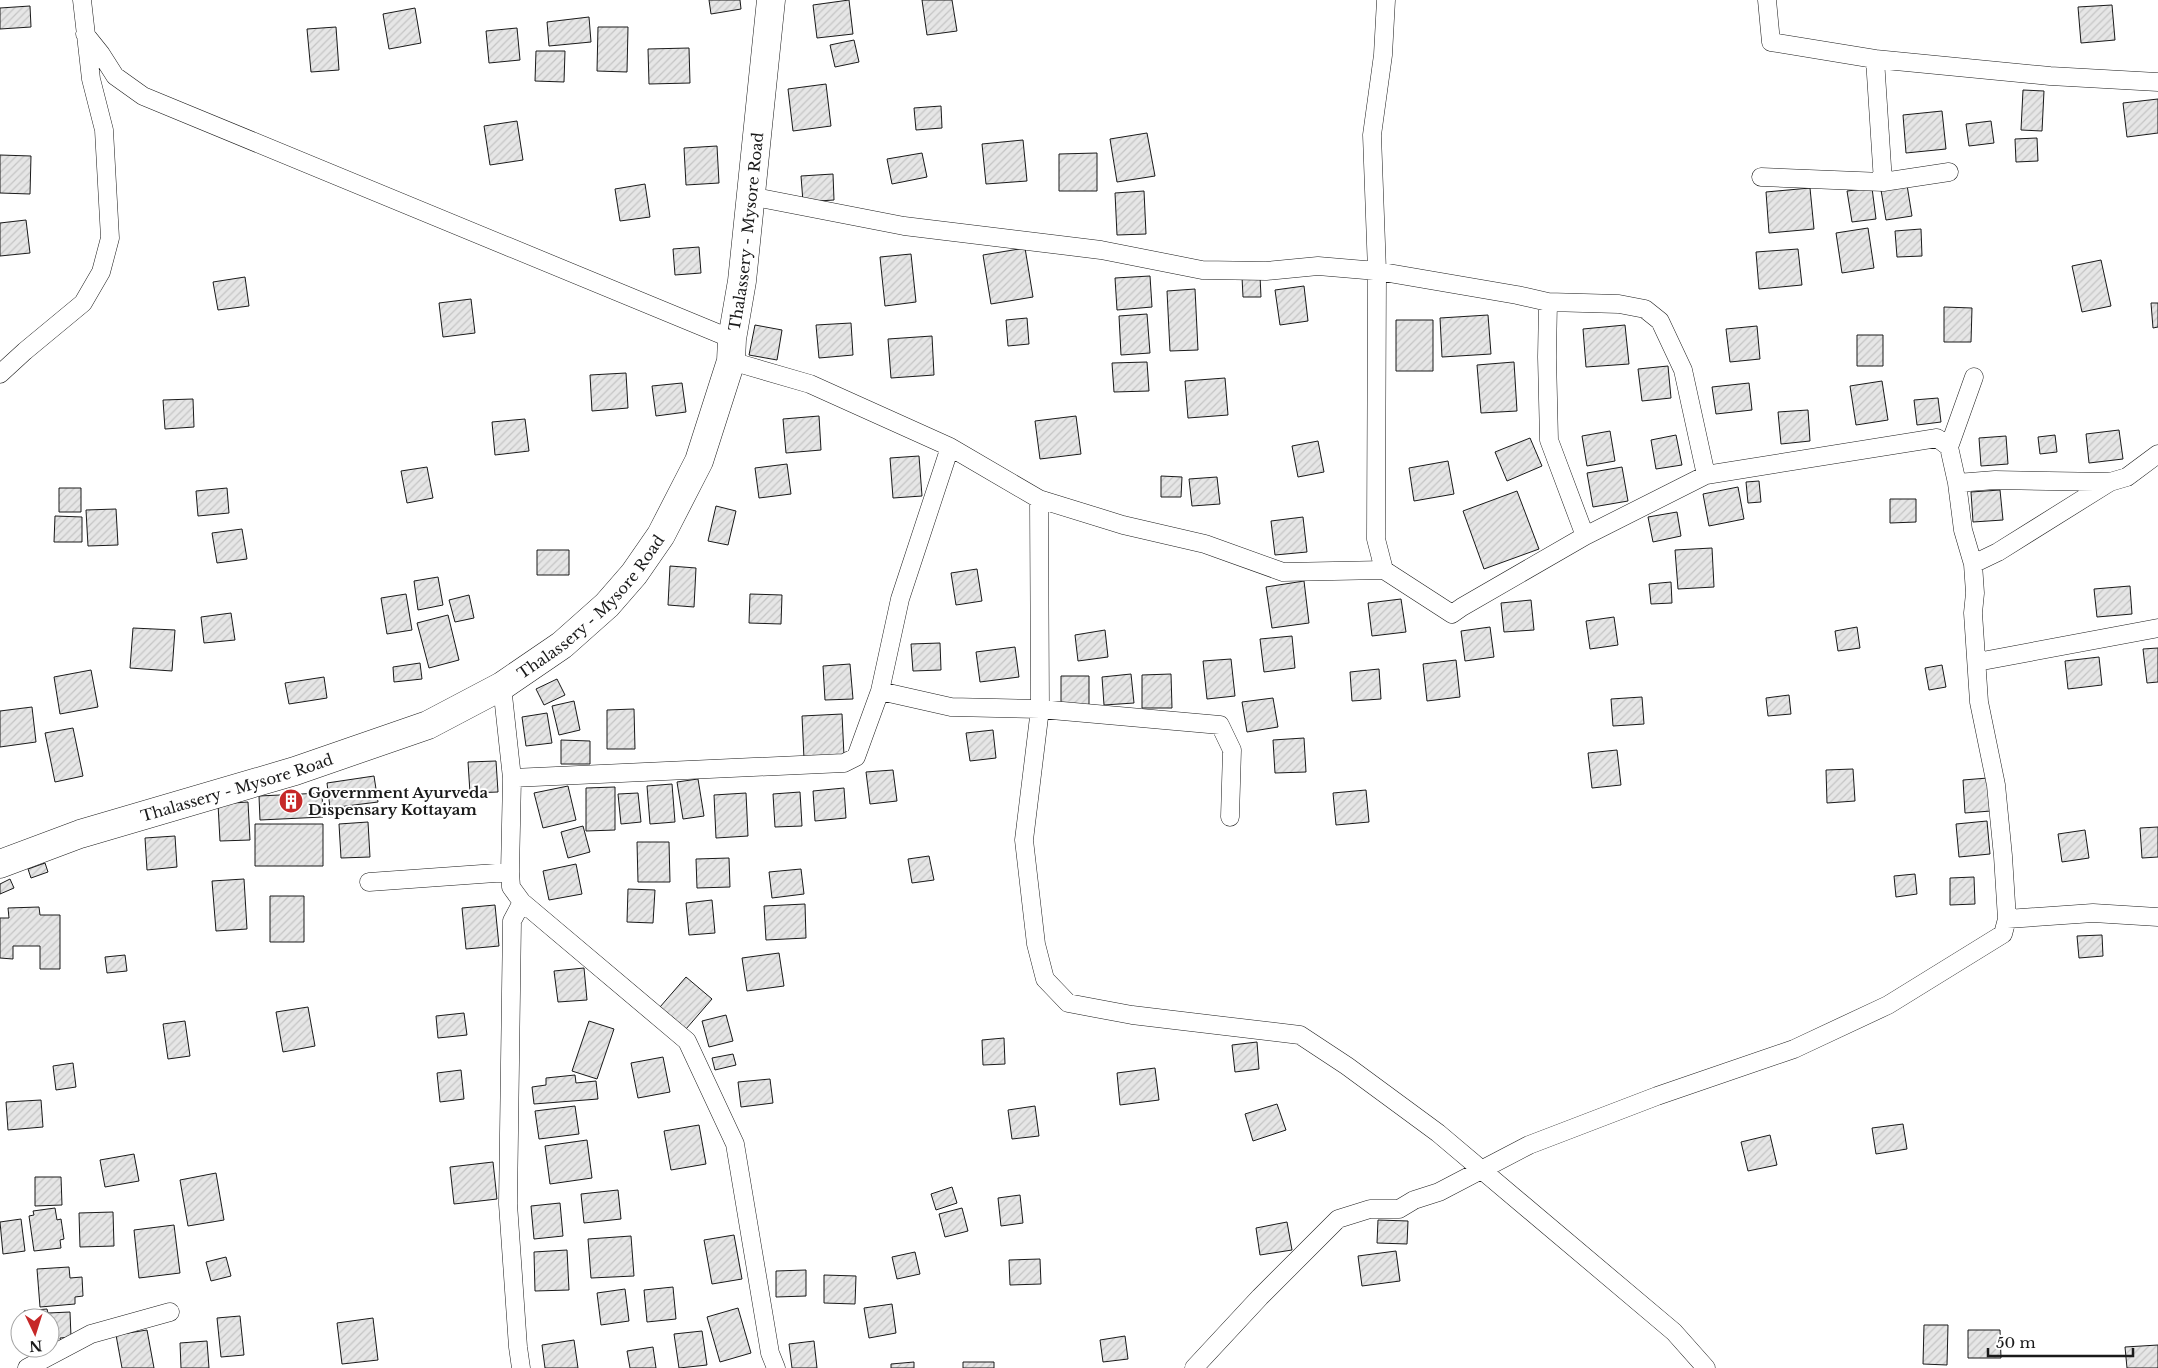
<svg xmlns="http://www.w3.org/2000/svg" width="2158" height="1368" font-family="'Libre Baskerville',serif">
  <defs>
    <pattern id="building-hatch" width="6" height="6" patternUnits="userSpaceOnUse" patternTransform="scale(1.25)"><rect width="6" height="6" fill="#e6e6e6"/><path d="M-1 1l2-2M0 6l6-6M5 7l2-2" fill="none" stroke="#c5c5c5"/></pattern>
  </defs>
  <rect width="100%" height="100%" fill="#fff"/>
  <path fill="url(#building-hatch)" stroke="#1a1a1a" d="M709 0H740L741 9 711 14Z
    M849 0 853 34 817 38 813 5Z
    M922 0H952L957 31 927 35Z
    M2112 5 2115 40 2081 43 2078 7Z
    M30 6 31 27 0 29V8Z
    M415 8 421 43 389 49 383 14Z
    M589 17 591 42 549 46 547 22Z
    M336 27 339 70 311 72 307 29Z
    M598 27H628L627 72 597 71Z
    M517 28 520 60 489 63 486 31Z
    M854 40 859 62 835 67 830 45Z
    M689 48 690 83 649 84 648 49Z
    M536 51H565L564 82 535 81Z
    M826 84 831 126 793 131 788 89Z
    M2023 90 2044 91 2042 131 2021 130Z
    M2158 99V133L2127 137 2123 103Z
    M941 106 942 128 916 130 914 108Z
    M1942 111 1946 149 1906 153 1903 115Z
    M517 121 523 160 490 165 484 126Z
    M1991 121 1994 143 1969 146 1966 124Z
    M1147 133 1155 176 1117 182 1110 139Z
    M2037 138 2038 161 2016 162 2015 139Z
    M1023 140 1027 181 986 184 982 144Z
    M717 146 719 183 686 185 684 148Z
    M922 153 927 177 892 184 887 159Z
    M1097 153V191H1059V154Z
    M0 155 31 156 30 194 0 193Z
    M833 174 834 200 803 202 801 176Z
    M645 184 650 217 620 221 615 189Z
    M1907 185 1912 216 1886 220 1881 190Z
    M1810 188 1814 229 1769 233 1766 192Z
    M1872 188 1876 219 1852 222 1847 191Z
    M1144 191 1146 234 1117 235 1115 193Z
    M26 220 30 253 0 256V223Z
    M1868 228 1874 268 1842 273 1836 233Z
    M1921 229 1922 256 1897 257 1895 231Z
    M699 247 701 273 675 275 673 249Z
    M1025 248 1033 297 991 304 983 255Z
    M1798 249 1802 285 1759 289 1756 252Z
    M911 254 916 302 885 306 880 257Z
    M2101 260 2111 306 2082 312 2072 266Z
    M1150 276 1152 307 1117 310 1115 278Z
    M1260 276 1261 297H1243L1242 277Z
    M245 277 249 306 218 310 213 282Z
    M1304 286 1308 321 1280 325 1275 290Z
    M1195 289 1198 350 1170 351 1167 291Z
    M471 299 475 333 443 337 439 303Z
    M2151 303H2158V327L2153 328Z
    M1944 307 1972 308 1971 342H1944Z
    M1147 314 1150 353 1121 355 1119 316Z
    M1488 315 1491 354 1442 357 1440 318Z
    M1027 318 1029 344 1008 346 1006 320Z
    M1396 320H1433V371H1396Z
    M851 323 853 355 819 358 816 325Z
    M755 325 782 330 777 360 749 355Z
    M1625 325 1629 364 1586 367 1583 329Z
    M1757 326 1760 359 1730 362 1726 329Z
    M1857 335H1883V366H1857Z
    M932 336 934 375 891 378 888 339Z
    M1147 362 1149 391 1114 392 1112 363Z
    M1514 362 1517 411 1481 413 1477 365Z
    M1668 366 1671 398 1642 401 1638 369Z
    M626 373 628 408 592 411 590 375Z
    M1225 378 1228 415 1188 418 1185 381Z
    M1882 381 1888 420 1856 425 1850 386Z
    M682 383 686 412 656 416 652 386Z
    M1749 383 1752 410 1716 414 1712 387Z
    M1938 398 1941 422 1917 425 1914 400Z
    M193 399 194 427 165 429 163 400Z
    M1808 410 1810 441 1781 444 1778 412Z
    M819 416 821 450 786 453 783 419Z
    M1076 416 1081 454 1040 459 1035 421Z
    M525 419 529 451 495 455 492 422Z
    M2119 430 2123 459 2089 463 2086 434Z
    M1610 431 1615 461 1587 466 1582 436Z
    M1676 435 1682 465 1656 469 1651 440Z
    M2055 435 2057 452 2040 454 2038 437Z
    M2006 436 2008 464 1981 466 1979 438Z
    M1530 438 1542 466 1507 481 1495 452Z
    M1318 441 1324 472 1298 477 1292 446Z
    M919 456 922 496 893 498 890 458Z
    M1448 461 1454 494 1414 501 1409 468Z
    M787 464 791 494 759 498 755 468Z
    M427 467 433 498 407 503 401 471Z
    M1622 467 1628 501 1593 507 1587 473Z
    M1161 476 1182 477 1181 497H1161Z
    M1217 477 1220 504 1192 506 1189 479Z
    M1759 481 1761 502 1748 503 1746 482Z
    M1738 487 1744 519 1709 526 1703 494Z
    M59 488H81V512H59Z
    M227 488 229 513 198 516 196 491Z
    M2000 490 2003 520 1973 522 1971 492Z
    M1517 491 1539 549 1484 569 1463 511Z
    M1890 499H1916V522L1890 523Z
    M716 506 736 511 728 545 708 541Z
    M116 509 118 545 88 546 86 510Z
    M1677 512 1681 536 1653 542 1648 517Z
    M55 516 82 517V542H54Z
    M1303 517 1307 552 1275 555 1271 521Z
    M242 529 247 559 217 563 212 533Z
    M1712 548 1714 587 1678 589 1675 550Z
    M537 550H569V575H537Z
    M670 566 696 568 694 607 668 605Z
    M977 569 982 601 956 605 951 573Z
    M438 577 443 605 418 610 414 581Z
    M1304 581 1309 623 1272 628 1266 587Z
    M1671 582 1672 603 1651 604 1649 584Z
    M2130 586 2132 614 2097 617 2094 589Z
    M406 594 412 630 387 634 381 598Z
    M750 594 782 595 781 624 749 623Z
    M469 595 474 618 455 622 449 600Z
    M1401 599 1406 632 1372 636 1368 603Z
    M1531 600 1534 630 1504 632 1501 603Z
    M231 613 235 640 204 643 201 617Z
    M448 615 459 660 429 668 417 623Z
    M1614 617 1618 645 1590 649 1586 621Z
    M1490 627 1494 657 1465 661 1461 631Z
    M1857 627 1860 648 1838 651 1835 631Z
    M133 628 175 630 172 671 130 668Z
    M1105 630 1108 657 1078 661 1075 635Z
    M1292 636 1295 668 1264 672 1260 639Z
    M940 643 941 670 913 671 911 644Z
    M1015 647 1019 677 980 682 976 652Z
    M2158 648V682L2147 683 2143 649Z
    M2099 657 2102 685 2068 689 2065 661Z
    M1231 659 1235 696 1207 699 1203 661Z
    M1456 660 1460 697 1427 701 1423 664Z
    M420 663 422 679 394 682 393 667Z
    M850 664 853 699 825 700 823 666Z
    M1942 665 1946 687 1929 690 1925 668Z
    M1379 669 1381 699 1352 701 1350 672Z
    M91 670 98 707 60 714 54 677Z
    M1131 674 1134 703 1104 705 1102 677Z
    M1171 674 1172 708H1142V675Z
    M1061 676H1089V705H1061Z
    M324 677 327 698 289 704 285 683Z
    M557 679 565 695 544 705 536 689Z
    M1789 695 1791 714 1768 716 1766 698Z
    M1642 697 1644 724 1613 726 1611 699Z
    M1273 698 1278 727 1247 732 1242 702Z
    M574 701 580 730 559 735 552 706Z
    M32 707 36 742 0 747V711Z
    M634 709 635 749H607V710Z
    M547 713 552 743 526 746 522 717Z
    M842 714 844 756 804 759 802 716Z
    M73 728 83 776 55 782 45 733Z
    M993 730 996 758 970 761 966 733Z
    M1304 738 1306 772 1275 773 1273 740Z
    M561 740 590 741V764H561Z
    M1617 750 1621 785 1592 788 1588 753Z
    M496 761 498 792 470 793 468 762Z
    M1853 769 1855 801 1827 803 1826 770Z
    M893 770 897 801 870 804 866 772Z
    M374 776 378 802 330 808 327 783Z
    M1988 778 1991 811 1965 813 1963 780Z
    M698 779 704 816 683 819 677 782Z
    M672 784 675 822 650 824 647 786Z
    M568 786 576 820 543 828 534 793Z
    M615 787V830L586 831V788Z
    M844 788 846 818 815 821 813 791Z
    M1366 790 1369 822 1336 825 1333 793Z
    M800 792 802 826 775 827 773 794Z
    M322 793 323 817 260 820 259 796Z
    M638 793 641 822 621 824 618 794Z
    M746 793 748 836 716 838 714 795Z
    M248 802 250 840 220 841 218 804Z
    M1987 821 1990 854 1959 857 1956 824Z
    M368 822 370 857 341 858 339 824Z
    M255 824H323V866H255Z
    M583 826 590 852 568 858 561 832Z
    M2158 827V857L2142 858 2140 828Z
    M2085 830 2089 858 2062 862 2058 834Z
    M175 836 177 867 147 870 145 838Z
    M637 842H669L670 882H638Z
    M929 856 934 880 912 883 908 859Z
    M729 858 730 887 697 888 696 859Z
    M45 863 48 872 31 878 28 869Z
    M576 864 582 894 549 900 543 871Z
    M801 869 804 894 772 898 769 872Z
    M1915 874 1917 894 1896 897 1894 876Z
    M1974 877 1975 904 1950 905V878Z
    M10 879 14 888 0 894V884Z
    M244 879 247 929 216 931 212 881Z
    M628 889 655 890 653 923 627 922Z
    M270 896H304V942H270Z
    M712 900 715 933 689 935 686 903Z
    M805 904 806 938 766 940 764 906Z
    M495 905 499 946 466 949 462 908Z
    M39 907 40 915H60V969H40V946H13V959L0 958V918H9L8 908Z
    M2102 935 2103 956 2079 958 2077 936Z
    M779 953 784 986 747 991 742 958Z
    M125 955 127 971 107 973 105 957Z
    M584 968 587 1000 558 1002 554 971Z
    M686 977 712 999 686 1029 660 1007Z
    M308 1007 315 1046 283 1052 276 1012Z
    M464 1013 467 1035 438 1038 436 1016Z
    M726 1015 733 1041 709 1047 702 1021Z
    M185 1021 190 1056 168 1059 163 1024Z
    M589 1021 614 1029 597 1079 572 1071Z
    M1004 1038 1005 1064 983 1065 982 1040Z
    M1257 1042 1259 1069 1235 1072 1232 1045Z
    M733 1054 736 1065 715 1070 712 1058Z
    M663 1057 670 1092 638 1098 631 1063Z
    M73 1063 76 1087 56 1090 53 1066Z
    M1155 1068 1159 1100 1120 1105 1117 1073Z
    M461 1070 464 1099 440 1102 437 1073Z
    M575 1075 576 1083 596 1081 598 1099 534 1104 532 1087 546 1085V1078Z
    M770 1079 773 1103 741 1107 738 1082Z
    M41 1100 43 1127 8 1130 6 1102Z
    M1277 1104 1286 1130 1253 1141 1245 1114Z
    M575 1106 579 1134 539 1139 535 1111Z
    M1035 1106 1039 1136 1012 1139 1008 1110Z
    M1903 1124 1907 1149 1876 1154 1872 1128Z
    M699 1125 706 1164 671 1170 664 1131Z
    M1770 1135 1777 1165 1748 1171 1741 1142Z
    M587 1140 592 1178 550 1184 545 1146Z
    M134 1154 139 1181 105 1187 100 1160Z
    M493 1162 497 1199 454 1204 450 1167Z
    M216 1173 224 1220 188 1226 180 1180Z
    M35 1177H61L62 1205 35 1206Z
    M952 1187 957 1203 936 1210 931 1194Z
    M618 1190 621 1219 584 1223 581 1194Z
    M1020 1195 1023 1223 1001 1226 998 1198Z
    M560 1203 563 1236 534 1239 531 1206Z
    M55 1208 57 1220 61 1219 64 1239 60 1240 61 1248 34 1251 29 1216 34 1215 33 1211Z
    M962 1208 968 1231 945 1237 939 1214Z
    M113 1212 114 1246 80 1247 79 1213Z
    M21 1219 25 1251 3 1254 0 1222Z
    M1378 1220 1408 1221 1407 1244 1377 1243Z
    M1287 1222 1292 1250 1260 1255 1256 1228Z
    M174 1225 180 1273 139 1278 134 1230Z
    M734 1235 742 1279 712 1284 704 1240Z
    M631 1236 634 1276 591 1278 588 1239Z
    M567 1250 569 1290 535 1291 534 1252Z
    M1396 1251 1400 1281 1362 1286 1358 1256Z
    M915 1252 920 1274 897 1279 892 1257Z
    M226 1257 231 1276 211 1281 206 1262Z
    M1040 1259 1041 1284 1010 1285 1009 1260Z
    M69 1267 70 1278 82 1277 83 1296 75 1297V1304L40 1307 37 1269Z
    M806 1270V1296L776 1297V1271Z
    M824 1275 856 1276 855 1304 824 1303Z
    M673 1287 676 1319 647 1322 644 1290Z
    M625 1289 629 1321 601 1325 597 1293Z
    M892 1304 896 1333 869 1338 864 1308Z
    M738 1308 751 1353 720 1362 707 1317Z
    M47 1309 48 1313 70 1312 71 1337 60 1338 61 1342 50 1343V1318H24V1311Z
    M240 1316 244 1355 221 1357 217 1318Z
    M373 1318 378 1360 342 1364 337 1323Z
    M1924 1325H1948L1947 1365 1923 1364Z
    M147 1330 154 1368H122L116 1335Z
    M1968 1330H2000L2001 1358H1968Z
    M702 1331 707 1365 679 1368 674 1334Z
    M1125 1336 1128 1359 1103 1362 1100 1340Z
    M574 1340 578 1368H545L542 1345Z
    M207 1341 209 1368H181L180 1343Z
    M814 1341 817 1368H792L789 1344Z
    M2158 1345V1368H2127L2125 1347Z
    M653 1347 656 1368H630L627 1351Z
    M26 1348H50V1353L27 1354Z
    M914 1362V1368H891V1364Z
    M963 1362H994V1368H963Z"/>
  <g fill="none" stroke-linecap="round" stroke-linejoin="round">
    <defs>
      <path id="minor" d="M1767 0 1771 42 1875 59 1883 182 1949 172
        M85 34 101 54 115 76 143 96 732 339
        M1875 59 2050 76 2158 82
        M1761 177 1883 182
        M750 196 904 226 1101 250 1202 270 1266 271 1318 266 1377 271 1517 295 1548 302 1619 304 1645 309 1660 321 1683 370 1706 475
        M1548 302 1547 357 1549 440 1585 536
        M731 361 810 384 950 447 1039 499 1040 709 1024 840 1036 944 1045 979 1068 1003 1132 1015 1300 1035 1347 1066 1438 1133 1674 1332 1706 1368
        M0 374 25 351 83 303 101 272 110 238 104 130 91 79 82 0
        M1949 447 1974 377
        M1957 483 1963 530 1973 564 1975 593 1973 613 1979 702 1996 785 2003 856 2007 919
        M1039 499 1123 525 1205 544 1283 572 1384 570 1452 614 1462 607 1585 536 1706 475 1937 438 1949 447 1957 483 1995 480 2110 482 2127 477 2158 454
        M1973 564 1998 552 2110 482
        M1384 570 1376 539 1377 271 1372 135 1383 55 1386 0
        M1977 662 2158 628
        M502 686 512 778 510 872 511 887 522 902 687 1041 735 1144 770 1353 776 1368
        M880 691 951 707 1040 709 1220 725 1232 750 1230 817
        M512 778 844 763 856 757 880 691 900 599 950 447
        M369 882 510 872
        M27 1368 91 1334 170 1312
        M521 1368 518 1347 508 1204 512 921 522 902
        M1194 1368 1260 1297 1338 1219 1370 1209H1399L1414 1200 1439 1192 1529 1145 1657 1096 1794 1049 1888 1005 2003 934 2007 919 2093 913 2158 917"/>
      <g id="primary">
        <path id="s1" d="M0 864 80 834 295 771 428 725 502 686 562 645 607 605 634 574 661 535 699 461 731 361 732 339 742 281 771 0"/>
      </g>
    </defs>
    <use href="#minor" stroke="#1a1a1a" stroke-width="19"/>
    <use href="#primary" stroke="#1a1a1a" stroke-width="29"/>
    <use href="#minor" stroke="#fff" stroke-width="18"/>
    <use href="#primary" stroke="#fff" stroke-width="28"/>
  </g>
  <defs>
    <symbol id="building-disc" viewBox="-11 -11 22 22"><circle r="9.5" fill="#c62828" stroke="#fff"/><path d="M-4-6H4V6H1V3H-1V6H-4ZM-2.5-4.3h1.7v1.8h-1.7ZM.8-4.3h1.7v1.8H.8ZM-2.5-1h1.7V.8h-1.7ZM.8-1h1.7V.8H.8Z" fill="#fff"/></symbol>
  </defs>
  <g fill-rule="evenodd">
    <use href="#building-disc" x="277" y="787" width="28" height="28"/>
  </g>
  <g text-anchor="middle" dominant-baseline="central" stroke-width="4" stroke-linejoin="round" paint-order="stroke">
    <g font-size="15" fill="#1a1a1a" stroke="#fff">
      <text stroke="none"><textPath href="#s1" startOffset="1074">Thalassery - Mysore Road</textPath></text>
      <text stroke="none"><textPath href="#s1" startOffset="654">Thalassery - Mysore Road</textPath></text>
      <text stroke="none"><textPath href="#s1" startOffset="249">Thalassery - Mysore Road</textPath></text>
    </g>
    <g font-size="15" font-weight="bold" fill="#1a1a1a" stroke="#fff" text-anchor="start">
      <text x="308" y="792">Government Ayurveda<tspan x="308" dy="17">Dispensary Kottayam</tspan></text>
    </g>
  </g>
  <g transform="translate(35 1333) rotate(176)"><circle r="24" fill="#ffffff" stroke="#a3a3a3"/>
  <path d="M0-4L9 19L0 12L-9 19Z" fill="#c62828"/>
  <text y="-8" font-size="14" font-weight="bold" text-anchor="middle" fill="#1a1a1a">N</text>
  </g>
  <path d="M1988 1348v8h145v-8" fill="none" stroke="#1a1a1a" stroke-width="2.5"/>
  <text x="1996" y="1348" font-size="15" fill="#1a1a1a" stroke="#ffffff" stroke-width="4" paint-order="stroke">50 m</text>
</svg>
